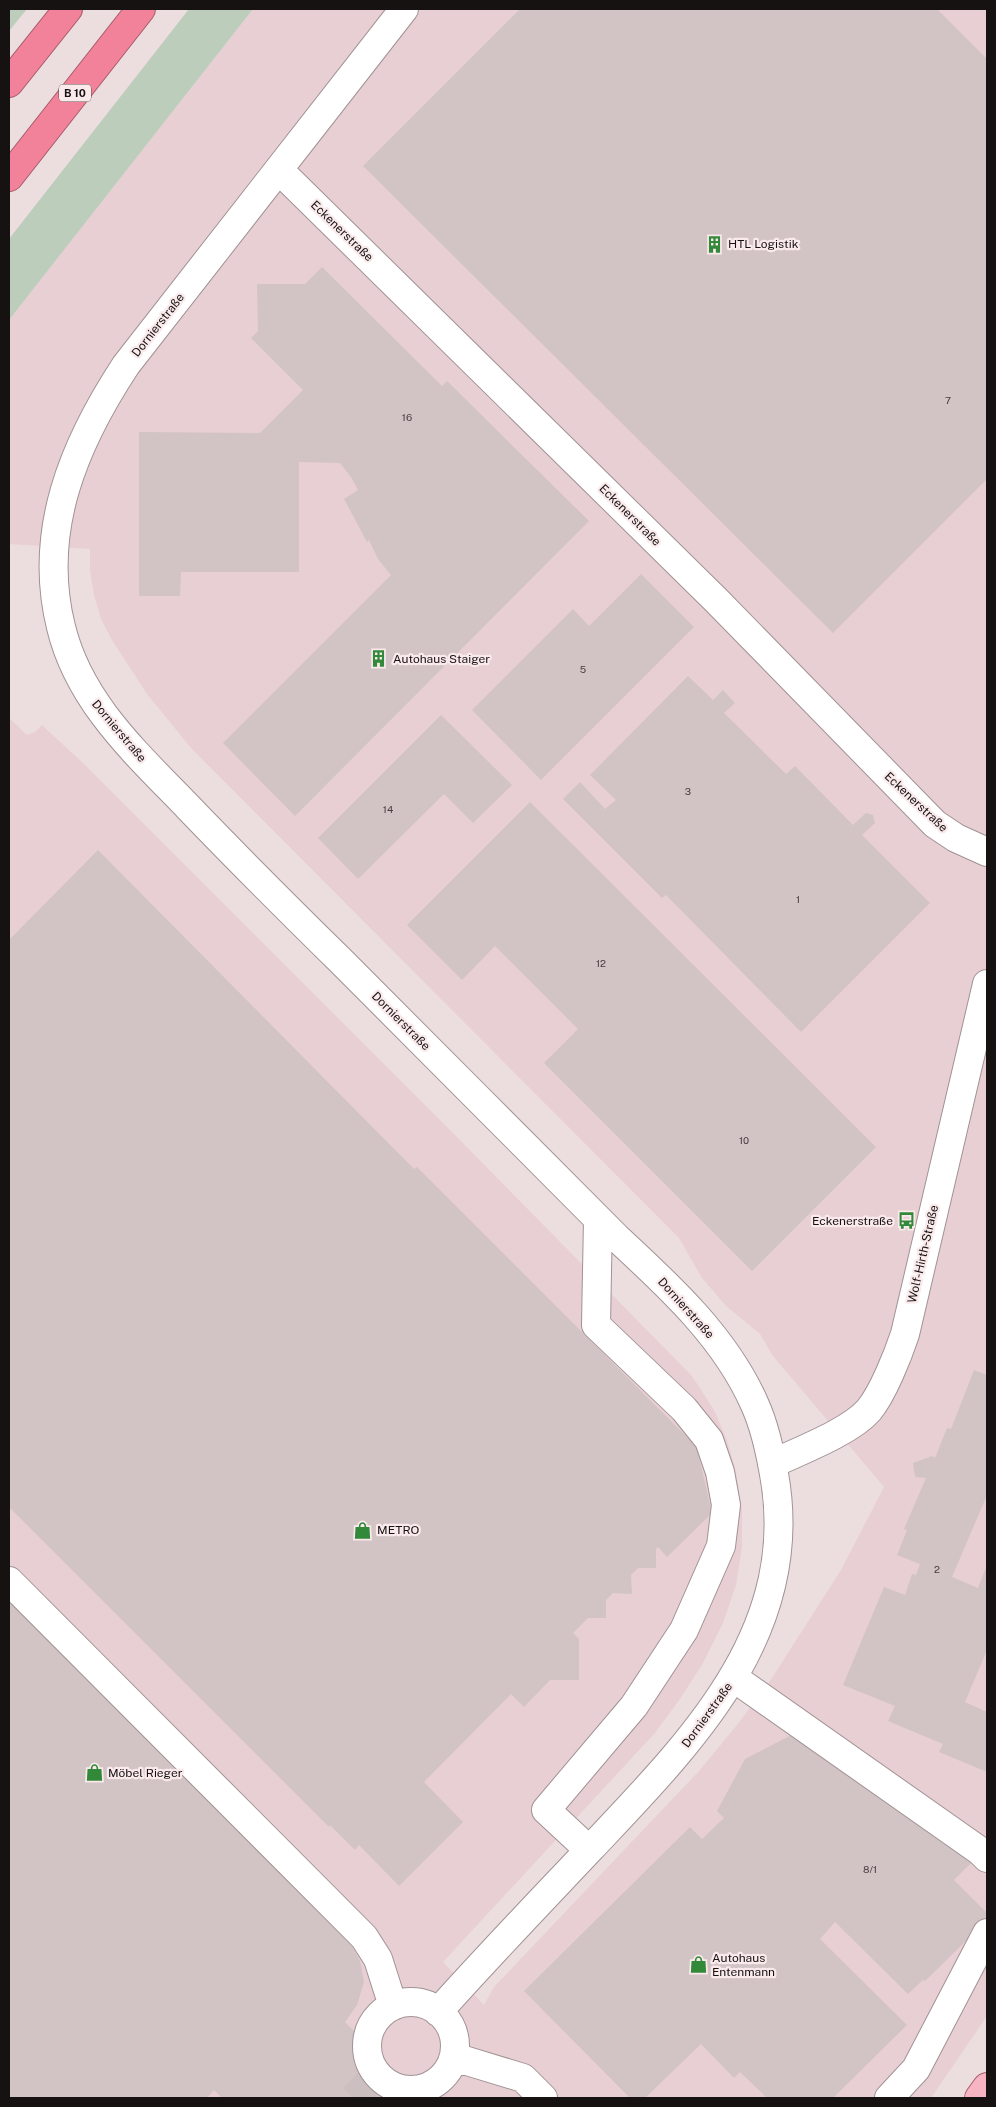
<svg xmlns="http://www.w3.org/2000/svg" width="996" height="2107" font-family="'Public Sans',sans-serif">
  <rect width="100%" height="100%" fill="#ecdddf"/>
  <path fill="#e8cfd3" d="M253 9H987V2016L931 2098H9V718L27 735 35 732 42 725 85 765 453 1133 692 1376 714 1410 727 1440 736 1472 742 1511V1547L736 1585 723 1623 703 1663 680 1699 654 1734 443 1962 484 2005 494 1987 699 1771 737 1725 770 1681 841 1570 884 1487 773 1356 760 1334 726 1306 702 1278 679 1238 191 748 147 694 112 640 101 619 94 595 90 571V549L9 544V320Z"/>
  <path fill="#bdcdbc" d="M9 9H27L9 31Z
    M189 9H253L9 320V239Z"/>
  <path fill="#d2c3c5" d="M520 9H937L987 59V479L833 633 363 166Z
    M322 267 442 386 447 381 589 521 295 816 223 743 391 575 378 559 369 540 367 542 344 499 358 490 351 477 340 463 299 462V572H181L180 596H139V432L260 433 303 390 251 338 258 331 257 284H305Z
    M641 574 694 627 541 780 472 710 573 609 589 626Z
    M688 676 713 700 723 690 735 703 724 713 786 774 795 766 853 825 866 813 873 815 875 823 862 835 930 903 801 1032 666 895 662 898 563 799 580 782 605 809 616 800 590 775Z
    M441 715 512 785 473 823 444 794 358 879 318 838Z
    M530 802 876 1147 752 1271 544 1063 578 1029 495 946 462 980 407 925Z
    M98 850 414 1169 417 1167 703 1453 699 1457 712 1513 667 1557 658 1547 656 1549V1568H638L631 1575 632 1594 613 1593 606 1600V1618H588L573 1633 579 1639V1680H550L524 1707 511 1694 424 1782 463 1822 399 1886 359 1845 355 1850 330 1825 329 1827 9 1507V940Z
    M974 1370 987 1375V1495L952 1577 978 1588 987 1565V1650L965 1702 987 1712V1772L939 1752 943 1744 888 1721 895 1706 843 1685 884 1587 905 1595 912 1574 916 1575 920 1564 897 1555 907 1530 904 1529 926 1478 915 1477 913 1463 932 1456 935 1458 947 1428 951 1429Z
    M9 1602 349 1941 360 1961 364 1982 357 2005 345 2022 421 2098H222L214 2090 207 2098H9Z
    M799 1731 976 1858 954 1880 987 1913V1916L968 1936 969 1938 925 1981 923 1980 908 1994 835 1922 820 1939 907 2025 833 2098H767L740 2072 734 2078 701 2044 645 2098H630L524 1991 690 1827 702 1839 724 1818 717 1811 745 1759Z"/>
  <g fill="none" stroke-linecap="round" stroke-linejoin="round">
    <path stroke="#ccbfc0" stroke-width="28" stroke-dasharray="28 14" stroke-linecap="butt" d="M395 2087 398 2098
      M353 2098 377 2074
      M421 2098V2090"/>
    <defs>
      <path id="minor" d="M404 9 126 365C74 444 37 531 61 627 79 702 136 753 188 807 238 859 289 910 341 961 433 1053 524 1145 616 1237 669 1286 726 1338 755 1405 765 1427 770 1451 774 1474 803 1632 690 1743 591 1848 540 1902 488 1956 438 2012
        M279 170 716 600 935 824 956 838 987 852
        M772 1464C799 1451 850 1432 869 1410 883 1393 898 1355 905 1334L987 984
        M9 1581 364 1937 378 1959 393 2006
        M734 1678 980 1851 987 1858
        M589 1850 546 1810 634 1706 684 1630 721 1546 726 1505 720 1472 709 1440 684 1409 596 1325 598 1219
        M367 2046a44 44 0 1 1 88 0a44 44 0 1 1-88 0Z
        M454 2057 523 2078 543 2098
        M889 2098 916 2069 987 1933"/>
      <path id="major" d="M979 2098 987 2087"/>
      <path id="highway" d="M9 83 68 9
        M9 177 141 9"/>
    </defs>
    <use href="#minor" stroke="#a19294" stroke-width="30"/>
    <use href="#major" stroke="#a55b6a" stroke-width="30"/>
    <use href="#highway" stroke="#a55b6a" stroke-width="30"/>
    <use href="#minor" stroke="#fff" stroke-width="28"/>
    <use href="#major" stroke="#f7b4c2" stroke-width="28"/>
    <use href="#highway" stroke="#f2829a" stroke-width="28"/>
  </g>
  <defs>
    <symbol id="building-bare" viewBox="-9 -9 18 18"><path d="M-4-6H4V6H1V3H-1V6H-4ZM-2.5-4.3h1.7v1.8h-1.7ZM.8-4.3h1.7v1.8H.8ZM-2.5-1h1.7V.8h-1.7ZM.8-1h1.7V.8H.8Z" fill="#328939" stroke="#faeaec" stroke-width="2.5" paint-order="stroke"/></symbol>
    <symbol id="bus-bare" viewBox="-9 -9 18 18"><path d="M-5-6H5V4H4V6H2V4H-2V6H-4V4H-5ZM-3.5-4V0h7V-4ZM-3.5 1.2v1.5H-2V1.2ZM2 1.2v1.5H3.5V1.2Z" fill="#328939" stroke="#faeaec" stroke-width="2.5" paint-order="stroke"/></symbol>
    <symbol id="shop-bare" viewBox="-9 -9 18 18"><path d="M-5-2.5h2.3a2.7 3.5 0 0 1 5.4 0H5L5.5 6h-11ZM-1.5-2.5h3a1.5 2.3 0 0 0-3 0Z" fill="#328939" stroke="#faeaec" stroke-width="2.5" paint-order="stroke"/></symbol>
  </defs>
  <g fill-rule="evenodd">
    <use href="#building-bare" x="702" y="232" width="25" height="25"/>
    <use href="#building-bare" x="366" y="646" width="25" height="25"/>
    <use href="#bus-bare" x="894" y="1208" width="25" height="25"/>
    <use href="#shop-bare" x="350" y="1518" width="25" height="25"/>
    <use href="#shop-bare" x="82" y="1760" width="25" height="25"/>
    <use href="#shop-bare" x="686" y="1952" width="25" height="25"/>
  </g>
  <g text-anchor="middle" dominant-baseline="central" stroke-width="4.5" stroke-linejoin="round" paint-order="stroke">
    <g font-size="10" fill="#463e3f">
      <text x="948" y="400">7</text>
      <text x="407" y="417">16</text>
      <text x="583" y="669">5</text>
      <text x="688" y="791">3</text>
      <text x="388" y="809">14</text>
      <text x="798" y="899">1</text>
      <text x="601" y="963">12</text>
      <text x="744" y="1140">10</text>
      <text x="937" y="1569">2</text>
      <text x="870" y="1869">8/1</text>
    </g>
    <rect fill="#faeaec" stroke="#5b5353" stroke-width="1" x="59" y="84.5" width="32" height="17" rx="4"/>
    <g font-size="11" font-weight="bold" fill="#171212">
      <text x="75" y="93">B 10</text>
    </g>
    <g font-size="12" fill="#171212" stroke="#faeaec">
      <text transform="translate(342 231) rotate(44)">Eckenerstraße</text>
      <text transform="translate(158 325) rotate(-52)">Dornierstraße</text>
      <text transform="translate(630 515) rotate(45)">Eckenerstraße</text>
      <text transform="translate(119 731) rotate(50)">Dornierstraße</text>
      <text transform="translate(916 802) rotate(43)">Eckenerstraße</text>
      <text transform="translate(401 1021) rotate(45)">Dornierstraße</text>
      <text transform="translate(923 1254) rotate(-77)">Wolf-Hirth-Straße</text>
      <text transform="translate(686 1308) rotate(48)">Dornierstraße</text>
      <text transform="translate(707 1715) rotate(-54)">Dornierstraße</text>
    </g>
    <g font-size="12" fill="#171212" stroke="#faeaec" text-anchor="start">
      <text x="728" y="244">HTL Logistik</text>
      <text x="393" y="659">Autohaus Staiger</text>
      <text x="893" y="1221" text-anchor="end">Eckenerstraße</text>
      <text x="377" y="1530">METRO</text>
      <text x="108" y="1773">Möbel Rieger</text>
      <text x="712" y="1958">Autohaus<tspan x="712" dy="14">Entenmann</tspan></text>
    </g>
  </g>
  <rect width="996" height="2107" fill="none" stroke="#171212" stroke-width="20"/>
</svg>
